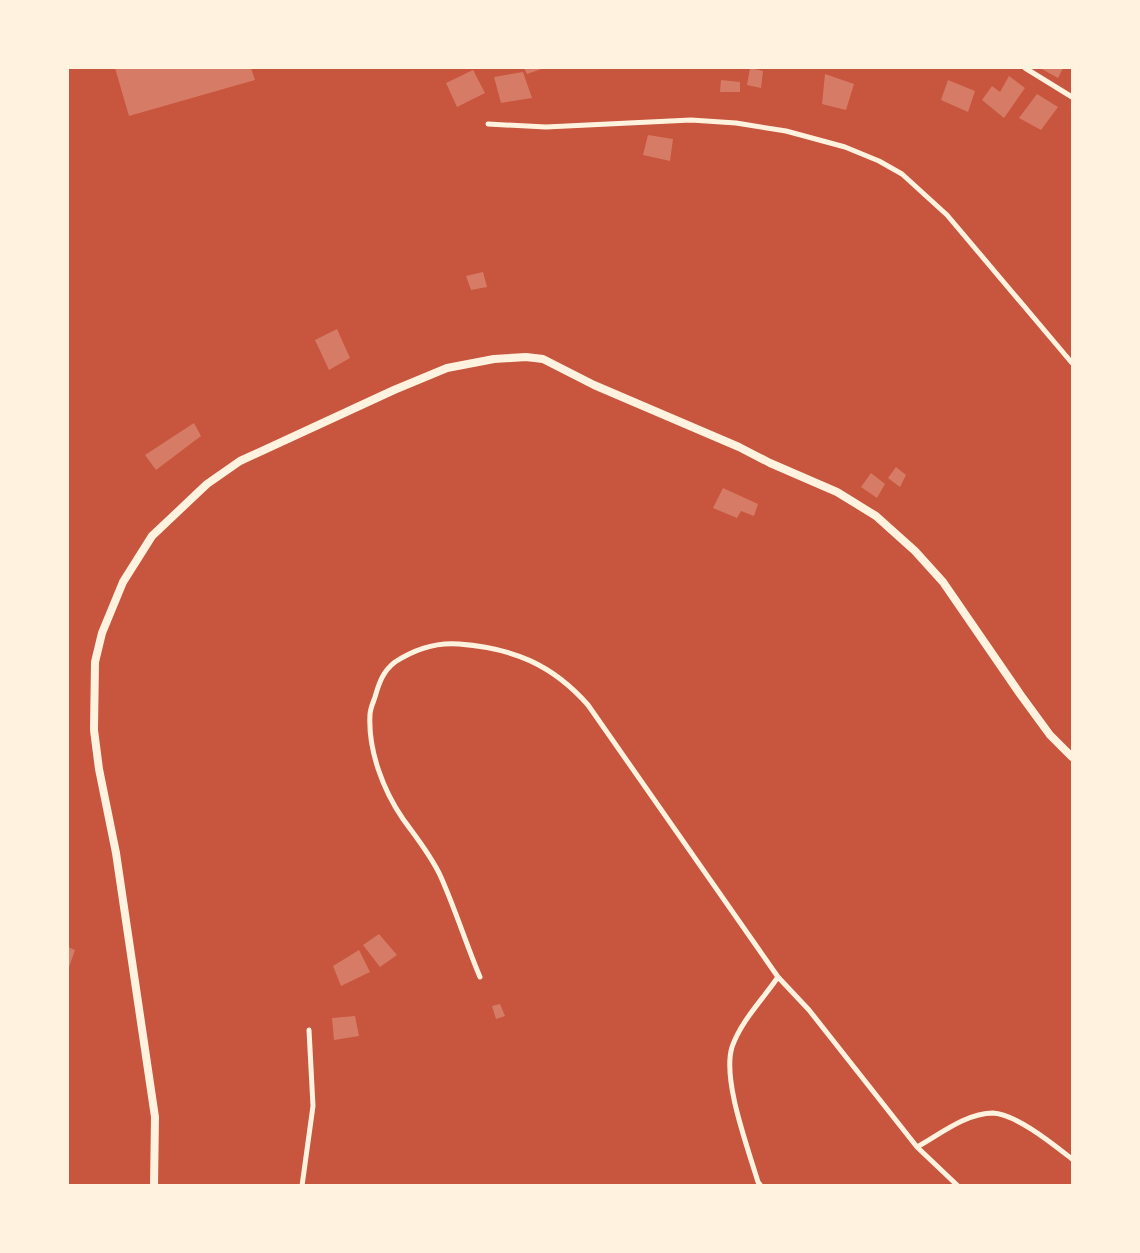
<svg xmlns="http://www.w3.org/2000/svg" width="1140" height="1253" font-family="Bitter,serif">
  <rect width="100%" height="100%" fill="#c8553d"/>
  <path fill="#d67c66" d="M115 68H251L255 80 129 116Z
    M524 68H544L527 74Z
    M750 68 763 71 761 88 747 85Z
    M1040 68H1063L1058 78Z
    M473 70 485 93 457 107 446 83Z
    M523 72 532 98 501 103 494 77Z
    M825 74 854 84 846 110 822 104Z
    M1009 76 1025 88 1004 118 982 100 992 86 1000 92Z
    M721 80 740 82V92H720Z
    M948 80 975 91 968 112 941 100Z
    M1037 94 1058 107 1041 130 1019 118Z
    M648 135 673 139 670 161 643 155Z
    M483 272 487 287 471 290 466 276Z
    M337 329 350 358 329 370 315 340Z
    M194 423 201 436 156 470 145 455Z
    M896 467 906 475 900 487 888 478Z
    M871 473 885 484 877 498 861 487Z
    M723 488 758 504 754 516 741 511 737 518 713 508Z
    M379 934 397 955 380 967 363 945Z
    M68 947 75 950 68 970Z
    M359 950 370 972 341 986 333 966Z
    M500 1004 505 1016 496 1019 492 1006Z
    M355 1016 359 1036 334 1040 332 1018Z"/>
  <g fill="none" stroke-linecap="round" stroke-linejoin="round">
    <path stroke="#fff3e0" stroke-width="5" d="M1025 68 1072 97
      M488 124 546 127 691 120 736 123 786 131 845 147 879 161 902 174 947 215 1072 363
      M480 977C466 944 455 908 440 875 430 854 416 837 403 819 383 790 368 750 370 715 370 709 373 703 375 697 379 683 383 671 395 662 415 649 435 642 459 644 512 648 552 664 588 705L778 977
      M302 1186 313 1106 309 1030
      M761 1186 758 1182C748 1148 722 1080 732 1047 741 1021 763 999 778 977L809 1010 917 1147
      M958 1186 917 1147C939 1135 966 1113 993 1113 1016 1114 1054 1145 1072 1159"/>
    <path stroke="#fff3e0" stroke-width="8" d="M154 1186 155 1117 116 853 99 769 94 730 95 662 102 633 123 582 152 536 207 484 240 461 394 390 447 368 494 359 526 357 543 359 594 385 739 447 770 463 837 492 876 516 915 551 943 582 1020 694 1050 735 1072 757"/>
  </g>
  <rect width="1140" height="1253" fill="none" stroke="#fff3e0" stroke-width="138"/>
</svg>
